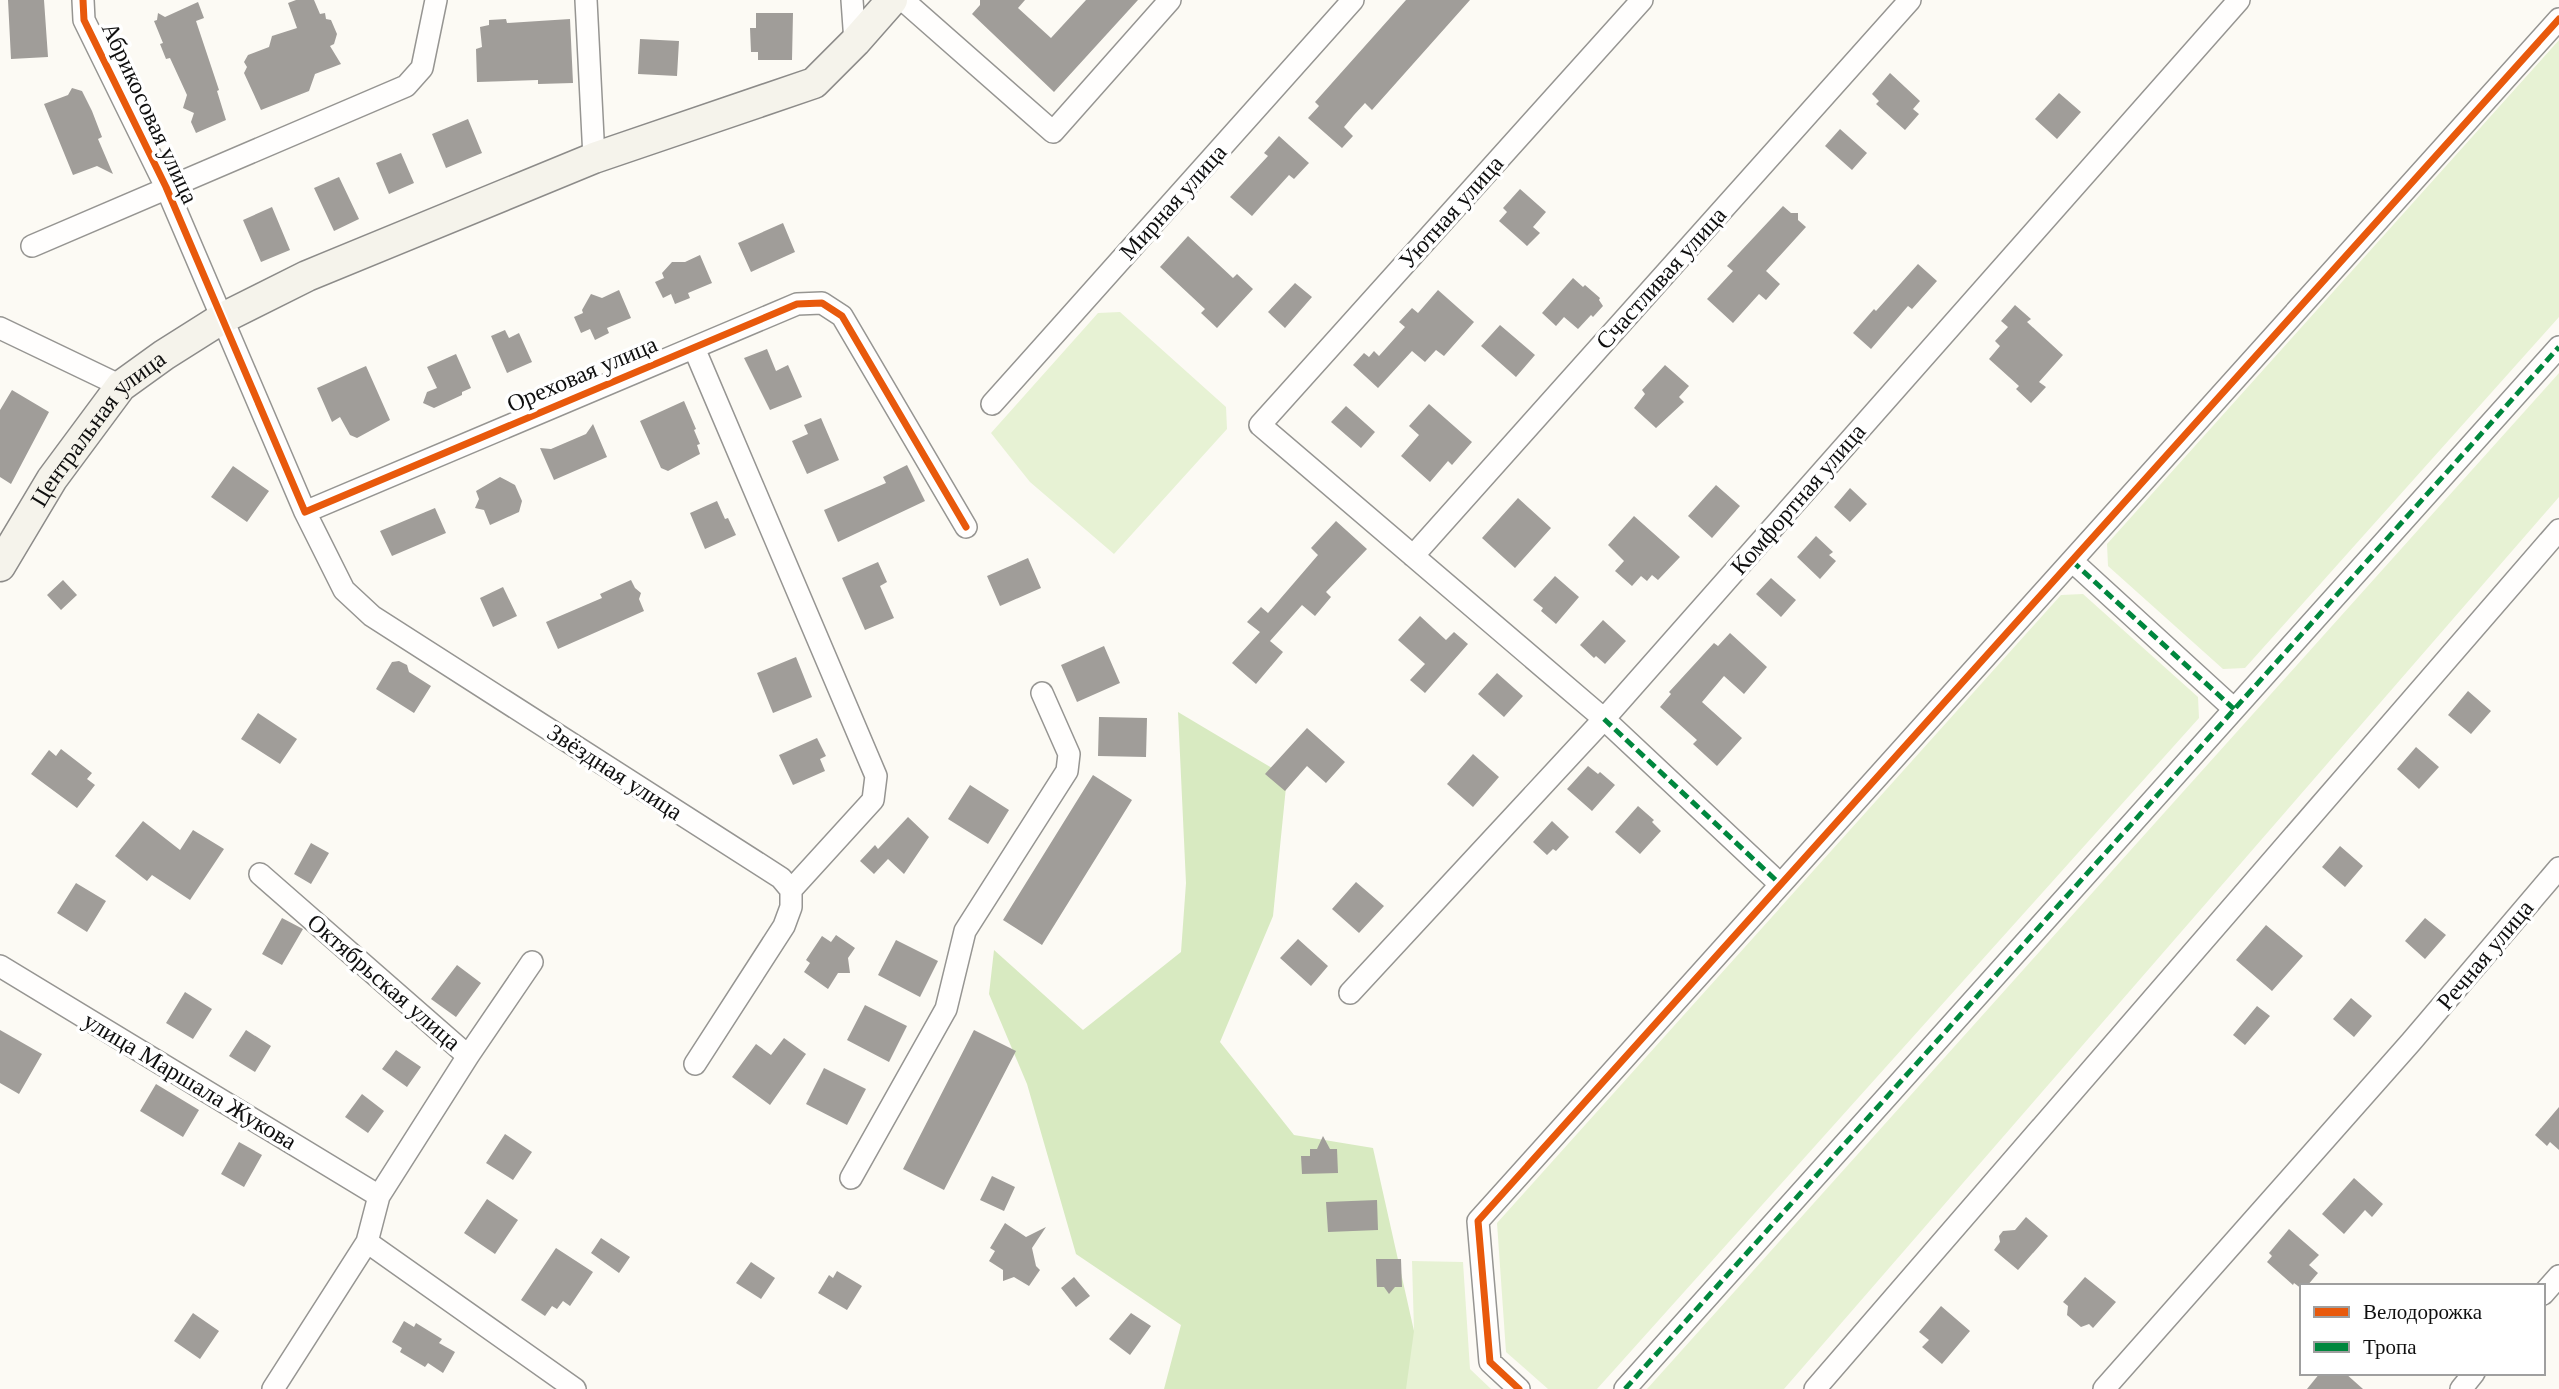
<svg xmlns="http://www.w3.org/2000/svg" width="2559" height="1389" font-family="'Times New Roman',serif">
  <rect width="100%" height="100%" fill="#fcfaf4"/>
  <path fill="#e7f2d4" d="M2559 40V317L2245 668 2223 669 2108 566 2107 544Z
    M1120 312 1226 407 1227 429 1114 554 1030 482 991 433 1098 313Z
    M2559 373V497L1784 1389H1647Z
    M2083 594 2198 697 2199 718 1597 1389H1548L1506 1352 1497 1223 2061 595Z
    M1412 1261 1463 1262 1470 1369 1491 1389H1389L1414 1330Z"/>
  <path fill="#d8eac1" d="M1178 712 1287 777 1273 916 1220 1042 1294 1135 1373 1148 1414 1331 1406 1389H1164L1181 1325 1076 1254 1027 1084 989 994 994 950 1083 1030 1181 952 1186 883Z"/>
  <path fill="#a09d99" d="M8 0H44L48 57 11 59Z
    M296 0H314L320 14 325 13 326 19 331 20 337 34 334 44 330 46 341 64 315 74 309 91 261 110 244 73 247 67 244 62 248 55 269 47 272 36 297 28 288 3Z
    M980 0H1025L1018 8 1051 38 1086 0H1138L1054 92 972 14 980 5Z
    M1406 0H1470L1372 110 1365 103 1354 115 1344 127 1353 136 1342 148 1308 118 1319 106 1315 102Z
    M198 2 204 18 196 21 219 90 217 91 226 120 196 133 191 122 194 113 183 108 187 95 170 58 166 59 160 44 163 43 154 21 157 20 158 13 165 17Z
    M756 13H793L792 60H758V52H751L750 28H756Z
    M506 19 507 23 570 19 573 83 538 84V80L477 82 476 49 482 47 480 27 489 25V20Z
    M640 39 679 41 677 76 638 74Z
    M1890 73 1920 101 1913 109 1919 114 1905 130 1876 104 1879 101 1872 94Z
    M72 88 82 91 92 111 102 137 98 139 113 174 97 166 73 175 44 104 68 95Z
    M2059 93 2081 112 2057 139 2035 119Z
    M468 119 482 153 446 168 432 134Z
    M1840 129 1867 153 1852 170 1825 146Z
    M1279 136 1309 163 1294 179 1289 175 1252 216 1230 197 1268 156 1264 153Z
    M401 153 414 183 389 194 376 163Z
    M339 177 359 219 334 231 314 188Z
    M1520 189 1546 212 1533 227 1540 233 1527 246 1499 221 1507 212 1503 208Z
    M1783 206 1791 213H1798V220L1806 227 1766 271 1780 284 1766 300 1759 294 1733 323 1707 299 1733 271 1727 266Z
    M272 207 290 250 261 262 243 220Z
    M783 223 795 252 751 272 738 243Z
    M1188 236 1233 278 1237 274 1253 289 1217 328 1201 313 1205 309 1160 267Z
    M700 255 712 283 688 293 690 298 675 304 671 294 663 298 655 282 664 278 662 273 672 262H685Z
    M1918 264 1937 281 1912 309 1908 306 1871 349 1853 333 1874 309 1876 311Z
    M1573 278 1583 287 1585 285 1600 298 1599 300 1603 306 1593 317 1591 315 1578 329 1564 317 1556 326 1542 313Z
    M1295 283 1312 297 1285 328 1268 312Z
    M619 290 631 318 607 328 609 333 595 340 590 329 581 333 574 317 583 313 582 310 591 294 602 298Z
    M1438 290 1474 322 1444 356 1436 350 1425 362 1412 351 1378 388 1353 365 1364 353 1369 357 1374 351 1379 356 1405 327 1399 322 1412 308 1418 313Z
    M2015 305 2031 319 2027 322 2063 355 2039 382 2046 387 2031 403 2016 389 2019 386 1989 359 2000 346 1995 341 2008 327 2001 321Z
    M1500 325 1535 355 1516 377 1481 346Z
    M505 330 509 338 519 333 532 362 507 373 491 336Z
    M767 349 776 371 788 365 802 397 770 410 744 358Z
    M456 354 471 388 462 392V395L434 408 423 403 427 392 437 388 427 367Z
    M1665 365 1689 386 1679 397 1684 402 1656 428 1634 408 1645 394 1642 390Z
    M366 366 390 420 357 438 350 435 340 417 332 422 317 388Z
    M12 390 49 412 11 484 0 477V410Z
    M684 401 696 429 694 430 700 444 697 445 700 454 668 471 661 468 640 421Z
    M1429 404 1472 442 1452 465 1448 461 1430 482 1401 456 1419 435 1409 426Z
    M1346 406 1375 432 1361 448 1331 422Z
    M821 418 839 460 807 474 792 441 808 434 804 425Z
    M593 424 607 457 554 480 540 448 551 449 586 434Z
    M907 465 925 501 838 542 824 510 886 483 883 477Z
    M233 466 269 491 247 522 211 497Z
    M500 477 515 485 522 501 519 512 490 525 484 510 475 508 479 499 476 491Z
    M1716 485 1740 506 1712 538 1688 516Z
    M1850 488 1867 504 1850 522 1834 507Z
    M1518 498 1551 528 1515 568 1482 538Z
    M717 501 725 519 728 518 736 535 705 549 690 513Z
    M435 508 446 533 392 556 380 531Z
    M1634 516 1680 557 1658 580 1652 575 1647 581 1641 576 1632 586 1615 571 1624 561 1608 545Z
    M1336 521 1367 549 1326 592 1331 597 1315 616 1302 605 1270 641 1283 652 1256 684 1232 663 1260 632 1247 622 1261 607 1268 613 1318 555 1311 548Z
    M1816 536 1833 552 1829 555 1836 561 1820 579 1797 557Z
    M1028 558 1041 588 1000 606 987 576Z
    M878 562 887 582 880 586 894 618 865 630 842 578Z
    M1555 576 1579 597 1556 624 1541 611 1543 608 1533 600Z
    M1771 578 1796 600 1781 617 1756 594Z
    M63 580 77 595 61 610 47 595Z
    M631 580 635 588 641 593 639 599 644 611 558 649 546 622 602 598 600 594Z
    M503 587 517 616 493 627 480 598Z
    M1420 616 1446 640 1454 632 1468 644 1425 693 1410 680 1425 664 1398 640Z
    M1603 620 1626 641 1605 664 1596 656 1594 658 1580 645Z
    M1730 633 1767 667 1744 694 1724 676 1702 702 1742 738 1717 766 1693 744 1697 740 1660 707 1671 694 1669 692 1714 643 1718 646Z
    M1104 646 1120 683 1077 702 1061 665Z
    M796 657 812 697 773 713 757 673Z
    M399 661 407 665 409 672 431 686 414 713 376 689 392 662Z
    M1497 673 1523 696 1504 717 1478 694Z
    M2468 691 2491 711 2471 734 2448 715Z
    M258 713 297 739 280 764 241 739Z
    M1099 717 1147 718 1146 757 1098 756Z
    M1307 728 1345 762 1326 783 1307 766 1285 791 1265 774Z
    M817 738 826 756 820 759 825 771 793 785 779 755Z
    M2416 747 2439 767 2419 789 2397 769Z
    M61 749 92 773 87 779 95 785 77 808 31 774 49 750 56 756Z
    M1473 754 1499 777 1473 807 1447 784Z
    M1588 766 1598 774 1600 772 1615 785 1592 811 1567 789Z
    M1093 775 1132 800 1042 945 1003 920Z
    M970 785 1009 810 988 844 948 819Z
    M1638 806 1654 820 1652 822 1661 831 1640 854 1615 832Z
    M908 817 929 837 904 874 888 859 874 874 860 861 875 845 878 849Z
    M143 821 180 850 193 830 224 849 190 900 152 875 147 881 115 856Z
    M1552 821 1569 837 1556 851 1553 849 1547 855 1533 842Z
    M311 843 329 853 311 884 294 874Z
    M2340 846 2363 866 2345 887 2322 867Z
    M1356 882 1384 906 1359 933 1332 909Z
    M76 883 106 901 87 932 57 913Z
    M282 918 303 929 282 965 262 954Z
    M2425 918 2446 935 2425 959 2405 941Z
    M2266 925 2303 956 2272 991 2236 960Z
    M836 935 855 948 848 958 850 973H838L828 989 804 972 810 963 806 960 822 936 831 942Z
    M1298 939 1328 966 1311 986 1280 958Z
    M896 940 938 961 920 997 878 975Z
    M457 965 481 983 456 1017 431 999Z
    M185 992 212 1009 193 1039 166 1023Z
    M2351 998 2372 1016 2354 1037 2333 1019Z
    M865 1005 907 1026 889 1062 847 1040Z
    M2257 1006 2270 1016 2245 1045 2233 1035Z
    M0 1030 42 1054 19 1094 0 1083Z
    M246 1030 271 1046 255 1072 229 1056Z
    M974 1030 1016 1051 944 1190 903 1169Z
    M784 1038 806 1054 770 1105 732 1077 756 1044 771 1055Z
    M396 1050 421 1067 407 1087 382 1069Z
    M824 1068 866 1089 847 1125 806 1104Z
    M156 1084 199 1110 183 1137 140 1111Z
    M362 1094 384 1111 368 1133 345 1117Z
    M2559 1107V1150L2550 1142 2547 1146 2535 1135Z
    M505 1134 532 1152 513 1180 486 1163Z
    M1323 1136 1330 1149H1337L1338 1173 1302 1174 1301 1156H1310V1149H1317Z
    M239 1142 262 1155 244 1187 221 1174Z
    M992 1176 1015 1187 1004 1211 980 1200Z
    M2354 1178 2383 1204 2372 1217 2365 1210 2344 1234 2322 1214Z
    M487 1199 518 1220 495 1254 464 1233Z
    M1377 1200 1378 1230 1328 1232 1326 1202Z
    M2026 1217 2048 1236 2018 1270 1994 1250 2000 1242 1999 1236 2003 1231 2015 1230Z
    M1005 1223 1026 1237 1046 1227 1032 1248 1036 1266 1040 1270 1029 1286 1014 1277 1003 1281V1270L989 1261 995 1251 990 1248Z
    M2289 1229 2319 1255 2309 1265 2318 1273 2307 1286H2302V1289L2294 1283 2293 1285 2267 1262 2272 1256 2269 1253Z
    M601 1238 630 1257 619 1273 591 1253Z
    M556 1248 593 1272 570 1306 563 1301 557 1309 552 1306 545 1316 521 1300Z
    M1376 1259H1401L1402 1287H1395L1389 1294 1384 1287H1377Z
    M751 1262 775 1278 761 1299 736 1283Z
    M837 1271 862 1286 847 1310 818 1293 829 1275 833 1278Z
    M1074 1277 1090 1296 1076 1307 1061 1288Z
    M2085 1277 2116 1302 2093 1328 2089 1324 2081 1327 2067 1315 2068 1306 2063 1302Z
    M1941 1306 1970 1331 1942 1364 1922 1347 1929 1340 1919 1332Z
    M193 1313 219 1331 200 1359 174 1341Z
    M1131 1313 1151 1326 1130 1355 1109 1339Z
    M404 1321 414 1327 416 1323 442 1339 439 1343 455 1352 443 1373 428 1363 425 1367 400 1352 402 1348 392 1342Z
    M2320 1373H2345L2363 1389H2307Z"/>
  <g fill="none" stroke-linecap="round" stroke-linejoin="round">
    <defs>
      <path id="street" d="M83 0 84 20 166 187 305 512 797 304 822 303 842 316 966 527
        M586 0 594 158
        M852 0 855 42
        M903 0 1053 132 1170 0
        M1642 0 1260 425 1604 719 1780 884
        M32 246 406 86 422 68 436 0
        M0 328 121 386
        M694 348 876 776 873 800 791 890
        M992 404 1353 0
        M305 512 344 590 372 616 781 878 791 890V907L784 926 695 1064
        M1413 556 1910 0
        M2072 561 2234 709
        M260 874 468 1056 379 1196 367 1242 273 1389
        M0 966 379 1196
        M1350 993 1604 719 2239 0
        M468 1056 532 962
        M851 1178 946 1009 965 931 1067 771 1069 754 1042 693
        M367 1242 575 1389
        M2543 1294 2559 1276
        M1519 1389 1490 1362 1478 1221 2559 19
        M1625 1389 2559 347
        M1815 1389 2559 530
        M2104 1389 2411 1042 2559 868
        M2461 1389 2474 1373"/>
      <g id="secondary">
        <path id="s1" d="M0 566 52 479 121 386 164 355 221 319 307 276 594 158 814 83 855 42 892 0"/>
      </g>
    </defs>
    <use href="#street" stroke="#969592" stroke-width="24"/>
    <use href="#secondary" stroke="#8c8b89" stroke-width="33"/>
    <use href="#street" stroke="#fffefd" stroke-width="21"/>
    <use href="#secondary" stroke="#f5f3eb" stroke-width="30"/>
    <path stroke="#00873e" stroke-width="5" stroke-dasharray="10 5" stroke-linecap="butt" d="M2072 561 2234 709
      M1604 719 1780 884
      M1625 1389 2559 347"/>
    <defs>
      <path id="cycleway" d="M83 0 84 20 166 187 305 512 797 304 822 303 842 316 966 527
        M1519 1389 1490 1362 1478 1221 2559 19"/>
    </defs>
    <use href="#cycleway" stroke="#fff" stroke-width="11"/>
    <use href="#cycleway" stroke="#e8590c" stroke-width="7"/>
  </g>
  <g text-anchor="middle" dominant-baseline="central" stroke-width="7" stroke-linejoin="round" paint-order="stroke">
    <g font-size="24" fill="#0f0f0f" stroke="#fff">
      <text transform="translate(150 113) rotate(65)">Абрикосовая улица</text>
      <text transform="translate(1173 202) rotate(-48)">Мирная улица</text>
      <text transform="translate(1451 212) rotate(-48)">Уютная улица</text>
      <text transform="translate(1661 278) rotate(-48)">Счастливая улица</text>
      <text transform="translate(582 374) rotate(-23)">Ореховая улица</text>
      <text stroke="none"><textPath href="#s1" startOffset="170">Центральная улица</textPath></text>
      <text transform="translate(1798 499) rotate(-49)">Комфортная улица</text>
      <text transform="translate(615 772) rotate(33)">Звёздная улица</text>
      <text transform="translate(2485 955) rotate(-50)">Речная улица</text>
      <text transform="translate(384 982) rotate(41)">Октябрьская улица</text>
      <text transform="translate(190 1081) rotate(31)">улица Маршала Жукова</text>
    </g>
  </g>
  <rect x="2300" y="1284" width="245" height="91" fill="#ffffff" stroke="#9f9f9f" stroke-width="2"/>
  <rect x="2314" y="1307" width="35" height="10" fill="#e8590c" stroke="#9f9f9f" stroke-width="2"/>
  <text x="2363" y="1319" font-size="21" fill="#0f0f0f">Велодорожка</text>
  <rect x="2314" y="1342" width="35" height="10" fill="#00873e" stroke="#9f9f9f" stroke-width="2"/>
  <text x="2363" y="1354" font-size="21" fill="#0f0f0f">Тропа</text>
</svg>
